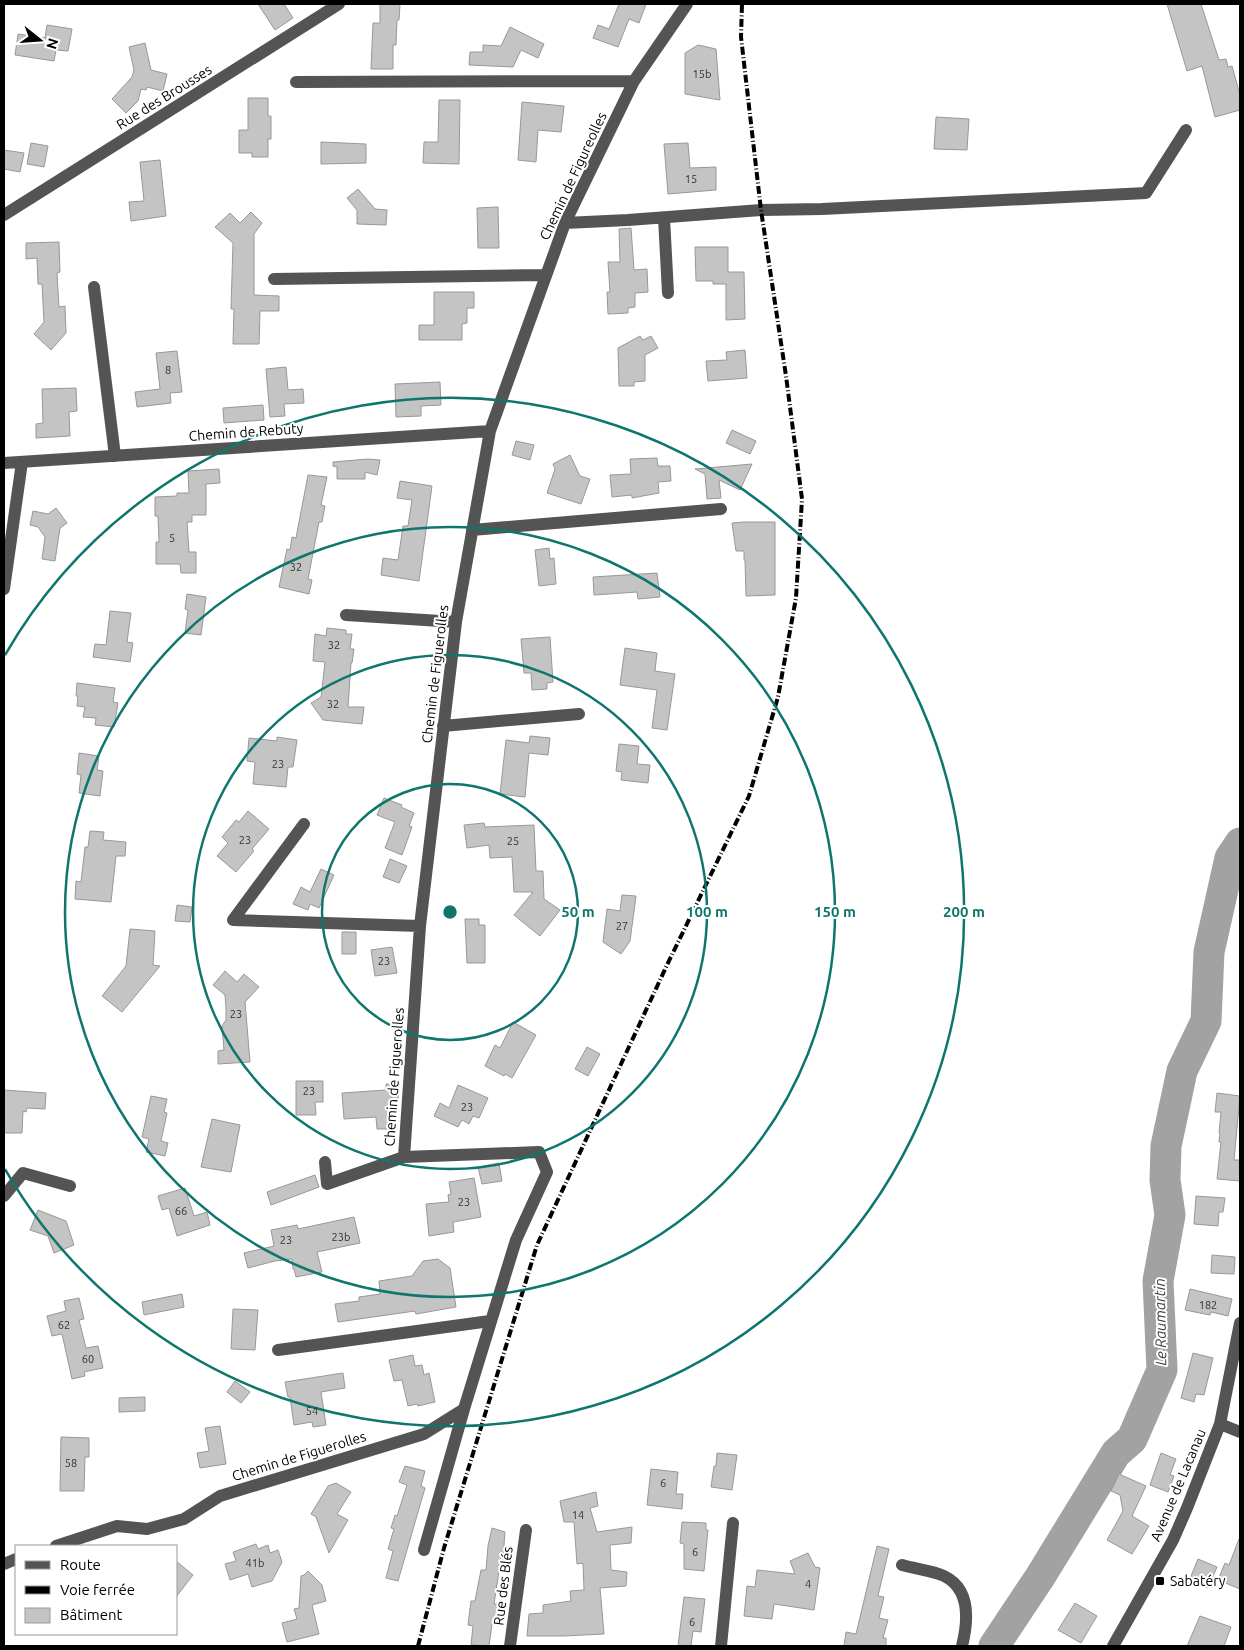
<svg xmlns="http://www.w3.org/2000/svg" width="1244" height="1650" font-family="Ubuntu,sans-serif">
  <rect width="100%" height="100%" fill="#fff"/>
  <g fill="none" stroke-linecap="round" stroke-linejoin="round">
    <path stroke="#a2a2a2" stroke-width="31" d="M994 1646 1040 1577 1116 1453 1132 1439 1162 1370 1158 1281 1170 1215 1165 1180 1166 1146 1182 1071 1206 1021 1209 952 1230 858 1240 843"/>
  </g>
  <path fill="#c4c4c4" stroke="#989898" d="M258 4H284L293 18 275 30Z
    M380 4H400L399 20H397L396 45H393V69H371L373 23H380Z
    M619 4H646L639 23 629 19 618 47 593 38 598 25 609 29Z
    M1167 4H1201L1219 60 1226 59 1228 67 1232 66 1240 95V110L1215 117 1202 66 1187 71Z
    M47 25 72 29 68 51 56 50 54 61 15 55 18 34 45 38Z
    M510 27 544 44 538 58 521 50 513 67 469 65 470 52H483V45L501 46Z
    M145 43 151 70 167 74 163 91 147 87 146 90 141 89 138 101 126 113 112 99 132 77 134 70 129 47Z
    M698 45 716 49 720 100 685 94V53Z
    M248 98H268V116H271V139H268V157H252V153H239V130H248Z
    M439 100H460L459 164 423 163 424 142H438Z
    M522 102 564 106 561 132 538 130 536 162 518 160Z
    M936 117 969 119 967 150 934 149Z
    M321 142 366 144V163L321 164Z
    M31 143 48 146 44 167 27 164Z
    M688 143 690 168 716 167V190L668 194 664 144Z
    M4 150 24 153 20 172 4 169Z
    M160 160 166 216 131 221 129 202 144 201 140 162Z
    M358 189 375 209 387 210 386 225 357 224V210L347 198Z
    M498 207 499 248H478L477 208Z
    M251 212 262 223 254 234V295L279 296V311H260L259 344H233L234 309H231L233 243 215 227 230 213 240 223Z
    M631 228 634 270 647 269 648 292 635 293V307L628 308V313L608 314 607 292H610L608 262H620L619 229Z
    M59 242 60 272 57 273 59 307 65 306 66 333 51 350 34 334 44 322 42 284H38L37 258 26 259V243Z
    M695 247H728V272H744L745 319 726 320V284H713V281H696Z
    M434 292H474V308H467V323L462 324V340H419V325H434Z
    M640 336 643 340 651 336 658 348 645 355V381L634 382V386H619L618 348Z
    M745 350 747 378 708 381 706 361 727 360 726 352Z
    M177 351 182 392 170 393 171 403 137 407 135 392 160 389 156 353Z
    M286 367 288 390 303 389 304 403 284 404 285 416 270 417 266 369Z
    M440 382 441 405 421 406V416L396 417 395 384Z
    M76 388 77 411 69 412 70 436 36 438V424L43 423 42 389Z
    M263 405 264 420 224 423 223 408Z
    M732 430 756 441 750 454 726 443Z
    M516 441 534 445 530 460 512 455Z
    M570 455 580 476 590 479 581 504 547 493 555 469 553 464Z
    M657 458 658 466H670L671 481 658 482 659 493 632 498V495L612 497 610 475 631 474 630 459Z
    M368 459 380 460 377 475 365 472V479H337V467L333 466V462Z
    M752 464 740 490 719 480 721 498 707 499 705 474 695 469Z
    M219 469 220 483 206 484V515H192V522H187L189 552H196V573H181L180 564H156V542H159L158 516H155V497L177 496V493H189L188 471Z
    M308 475 327 477 321 505 325 506 322 522H319L308 579 312 580 309 594 279 587 287 549 290 550 292 537 296 538Z
    M400 481 432 486 419 581 381 575 383 558 398 560 403 526H408L412 500 397 498Z
    M56 508 67 523 60 528 55 561 42 559 45 537 38 527 30 525 33 511 48 514Z
    M744 522H775V595L746 596 745 560H744V551H736L732 523Z
    M549 548 550 559 554 558 556 584 539 586 535 550Z
    M657 573 660 597 638 599 637 592 594 595 593 577Z
    M187 594 206 597 201 635 185 633 188 610 185 609Z
    M110 611 131 613 127 642 133 643 130 662 93 657 95 644 106 645Z
    M327 628 346 630V634H352L350 649H354L352 663H351L348 707H364L362 724 323 720 311 703 321 697 325 662 313 661 315 634 326 636Z
    M550 637 553 682 547 683V689L532 690 531 673H524L521 639Z
    M625 648 657 653 655 671 675 674 667 730 652 728 657 690 620 685Z
    M77 683 115 688 113 702 118 703 114 727 95 725 96 718 83 717 85 707 77 706 78 696H76Z
    M530 736 550 738 548 755 529 753 525 797 500 794 506 740 529 743Z
    M277 737 297 740 293 767H288L286 787 253 784 255 762 247 761 249 738 277 741Z
    M619 744 639 746 637 764 650 765 648 783 621 780 622 772 616 771Z
    M79 753 99 756 97 770 103 771 100 796 79 793 81 775 77 774Z
    M384 798 402 805 401 807 414 813 409 826 412 827 402 855 385 848 395 822 377 815Z
    M248 811 269 829 252 849 254 851 236 872 217 856 228 843 222 837 236 820 239 822Z
    M484 823 485 827 534 825 536 871H543L544 899 560 910 540 936 514 915 533 892H514L512 857 490 858 489 845 467 848 464 825Z
    M90 831 104 832 103 840 126 842 125 856H116L111 902 75 899 76 881 81 882 85 847H88Z
    M390 859 407 866 399 883 383 877Z
    M321 869 334 875 319 908 310 904 308 910 293 904 301 887 310 892Z
    M622 895 636 896 630 941 621 954 603 942 607 909 620 911Z
    M177 905 192 907 190 922 175 921Z
    M465 919H479V925H485V963H467Z
    M130 929 155 931 153 965 160 966 122 1012 102 996 126 966Z
    M342 932H356V954H342Z
    M392 947 397 973 375 976 371 950Z
    M225 971 237 982 244 974 259 987 245 1002 250 1062 218 1064V1051L224 1050 222 1026 226 1020V1008L225 995 213 985Z
    M513 1022 536 1035 512 1078 505 1074 504 1076 485 1066 495 1045 500 1048Z
    M587 1047 600 1054 588 1076 575 1069Z
    M296 1081H323V1102H315L316 1115H296Z
    M386 1084 399 1085 398 1099 391 1098V1129H377L376 1117 344 1119 342 1093 386 1090Z
    M458 1085 488 1098 479 1118 473 1116 469 1124 462 1120 458 1127 434 1116 440 1103 449 1108Z
    M4 1090 46 1093 45 1109 27 1108 26 1112 23 1111 22 1133H4Z
    M1217 1093 1240 1096 1234 1160H1240V1181L1217 1179 1221 1142H1219L1220 1133H1219L1221 1112H1215Z
    M151 1096 167 1099 164 1112 167 1113 161 1141 168 1143 165 1156 146 1152 149 1139 142 1137Z
    M212 1119 240 1125 231 1172 201 1167Z
    M499 1163 502 1181 482 1184 478 1167Z
    M315 1175 319 1187 271 1205 267 1192Z
    M474 1178 481 1217 453 1222 454 1232 429 1236 426 1204 449 1202 448 1195 451 1194 449 1182Z
    M185 1188 194 1216 207 1212 210 1225 177 1236 169 1208 162 1210 158 1196Z
    M1196 1196 1225 1198 1223 1212H1219L1218 1226 1194 1224Z
    M38 1210 66 1221 74 1245 54 1253 48 1236 30 1230Z
    M354 1217 360 1243 317 1252 322 1272 296 1277 294 1269H293L292 1259 275 1261 248 1268 244 1253 274 1246 271 1230 297 1225 298 1229Z
    M1212 1255 1235 1257 1234 1274 1211 1273Z
    M438 1259 450 1268 456 1307 416 1314 415 1311 338 1322 335 1304 359 1301V1297L380 1294 379 1281 412 1276 423 1261Z
    M1190 1289 1232 1299 1228 1316 1211 1312 1210 1315 1185 1310Z
    M182 1294 184 1307 144 1315 142 1302Z
    M79 1298 84 1319 79 1320 86 1348 98 1346 103 1368 84 1372 85 1376 72 1379 62 1334 52 1336 47 1316 66 1311 64 1301Z
    M233 1309 258 1310 255 1350 231 1349Z
    M1193 1353 1213 1358 1204 1395 1196 1394 1194 1402 1181 1398Z
    M413 1355 415 1366 422 1365 424 1375 429 1373 435 1402 418 1406 417 1404 408 1406 402 1380 394 1381 389 1360Z
    M343 1373 345 1388 321 1392 326 1425 313 1427 312 1422 294 1425 290 1397H288L285 1382Z
    M235 1381 250 1392 241 1403 227 1392Z
    M145 1397V1411L119 1412V1398Z
    M220 1426 226 1464 200 1468 197 1453 209 1451 205 1428Z
    M61 1437 89 1438V1457H85L84 1491H60Z
    M717 1453 737 1455 732 1490 711 1487 714 1466H716Z
    M1161 1453 1176 1459 1170 1475 1174 1476 1168 1492 1150 1485Z
    M405 1466 425 1471 421 1486 425 1488 398 1581 386 1578 393 1551 388 1549 394 1529 391 1528 395 1515 397 1516 407 1485 399 1482Z
    M651 1469 678 1472 676 1494H683L682 1509 647 1505Z
    M1119 1474 1146 1486 1132 1516 1149 1526 1132 1554 1107 1540 1123 1511 1120 1495 1111 1491Z
    M336 1483 351 1492 337 1514 348 1520 329 1553 316 1517 311 1514 328 1486Z
    M596 1492 598 1506 590 1508 597 1532 632 1527 631 1543 610 1545 611 1570 627 1572 626 1586 600 1588 604 1634 564 1636H527L529 1614 543 1613V1605L571 1601 570 1591 584 1590 583 1563 577 1564 574 1522H564L560 1501Z
    M682 1522 706 1523V1530H708L704 1571 684 1569V1544L680 1543Z
    M492 1528 505 1532 502 1572 499 1571 494 1604H498L495 1624H492L489 1646 471 1645 473 1626 468 1625 471 1601H475L481 1570H486L488 1546Z
    M1239 1539H1240V1589L1218 1580 1225 1563 1229 1565Z
    M256 1544 258 1549 268 1545 270 1553 278 1550 282 1562 272 1581 252 1587 248 1574 230 1580 225 1564 236 1561 233 1552Z
    M877 1546 889 1549 878 1596 884 1597 879 1618 888 1620 883 1638H886V1646H844L846 1632 856 1634Z
    M808 1553 815 1567 820 1568 814 1610 774 1604 772 1619 744 1616 747 1586 755 1587 757 1570 795 1574 790 1561Z
    M1198 1559 1217 1567 1208 1588 1189 1581Z
    M176 1561 193 1575 176 1597Z
    M308 1571 322 1585 326 1601 312 1605 319 1634 287 1642 282 1623 297 1619 294 1609 299 1608 301 1576 304 1575Z
    M684 1597 705 1599 701 1632 693 1631 691 1646H678Z
    M1075 1603 1097 1616 1081 1643 1058 1630Z
    M1200 1616 1231 1627 1224 1646H1187Z"/>
  <g fill="none" stroke-linecap="round" stroke-linejoin="round">
    <path stroke="#545454" stroke-width="12" d="M296 82 634 81
      M4 215 339 4
      M664 218 668 293
      M565 223 628 220 761 210 822 209 1146 193 1186 130
      M274 279 546 275
      M94 287 115 456
      M4 463 490 431
      M472 530 721 509
      M4 589 22 462
      M346 615 456 622
      M443 726 579 714
      M304 824 233 920 420 926
      M325 1162 327 1184 404 1157
      M4 1196 23 1173 70 1186
      M278 1350 490 1321
      M1220 1424 1240 1432
      M56 1546 117 1526 147 1529 184 1519 220 1496 424 1434 464 1409 516 1240 547 1172 539 1152 404 1157 420 926 456 622 490 431 565 223 634 81 687 4
      M424 1550 464 1409
      M4 1564 16 1559
      M902 1565C915 1569 932 1570 944 1576 971 1589 968 1622 962 1646
      M510 1646 526 1530
      M721 1646 733 1523
      M1113 1646 1173 1540 1187 1508 1220 1424 1240 1323"/>
    <path stroke="#000" stroke-width="4" stroke-dasharray="8 2.5 1 2.5" stroke-linecap="butt" d="M418 1646 444 1548 537 1245 667 965 749 796 778 697 796 598 802 499 786 376 761 210 741 37 742 4"/>
  </g>
  <g fill="none" stroke="#0f766e" stroke-width="2.5">
    <circle cx="450" cy="912" r="128"/>
    <circle cx="450" cy="912" r="257"/>
    <circle cx="450" cy="912" r="385"/>
    <path d="M5 655A514 514 0 1 1 5 1169"/>
  </g>
  <rect fill="#000" stroke="#fff" stroke-width="2" x="1155" y="1576" width="10" height="10" rx="2.5"/>
  <g text-anchor="middle" dominant-baseline="central" stroke-width="4" stroke-linejoin="round" paint-order="stroke">
    <g font-size="11" fill="#313131">
      <text x="702" y="74">15b</text>
      <text x="691" y="179">15</text>
      <text x="168" y="370">8</text>
      <text x="172" y="538">5</text>
      <text x="296" y="567">32</text>
      <text x="334" y="645">32</text>
      <text x="333" y="704">32</text>
      <text x="278" y="764">23</text>
      <text x="245" y="840">23</text>
      <text x="513" y="841">25</text>
      <text x="622" y="926">27</text>
      <text x="384" y="961">23</text>
      <text x="236" y="1014">23</text>
      <text x="309" y="1091">23</text>
      <text x="467" y="1107">23</text>
      <text x="464" y="1202">23</text>
      <text x="181" y="1211">66</text>
      <text x="341" y="1237">23b</text>
      <text x="286" y="1240">23</text>
      <text x="1208" y="1305">182</text>
      <text x="64" y="1325">62</text>
      <text x="88" y="1359">60</text>
      <text x="312" y="1411">54</text>
      <text x="71" y="1463">58</text>
      <text x="663" y="1483">6</text>
      <text x="578" y="1515">14</text>
      <text x="695" y="1552">6</text>
      <text x="255" y="1563">41b</text>
      <text x="808" y="1584">4</text>
      <text x="692" y="1622">6</text>
    </g>
    <g font-size="14" fill="#000" stroke="#fff">
      <text transform="translate(164 97) rotate(-32)">Rue des Brousses</text>
      <text transform="translate(573 176) rotate(-65)">Chemin de Figureolles</text>
      <text transform="translate(246 432) rotate(-4)">Chemin de Rebuty</text>
      <text transform="translate(435 674) rotate(-83)">Chemin de Figuerolles</text>
      <text transform="translate(394 1077) rotate(-86)">Chemin de Figuerolles</text>
      <text transform="translate(299 1456) rotate(-17)">Chemin de Figuerolles</text>
      <text transform="translate(1178 1485) rotate(-67)">Avenue de Lacanau</text>
      <text transform="translate(503 1586) rotate(-83)">Rue des Blés</text>
    </g>
    <g font-size="14" fill="#000" stroke="#fff" text-anchor="start">
      <text x="1170" y="1581">Sabatéry</text>
    </g>
    <g font-size="15" font-style="italic" fill="#434343" stroke="#fff">
      <text transform="translate(1160 1322) rotate(-91)">Le Raumartin</text>
    </g>
  </g>
  <circle cx="450" cy="912" r="8" fill="#0f766e" stroke="#fff" stroke-width="2.5"/>
  <g font-size="15" text-anchor="middle" font-weight="bold" fill="#0f766e" stroke="#fff" stroke-width="4" stroke-linejoin="round" paint-order="stroke">
    <text x="578" y="917">50 m</text>
    <text x="707" y="917">100 m</text>
    <text x="835" y="917">150 m</text>
    <text x="964" y="917">200 m</text>
  </g>
  <rect width="1244" height="1650" fill="none" stroke="#000000" stroke-width="10"/>
  <rect x="15" y="1545" width="162" height="90" fill="#ffffff" stroke="#999999"/>
  <rect x="25" y="1561" width="25" height="8" fill="#545454" stroke="#999999"/>
  <text x="60" y="1570" font-size="15" fill="#000000">Route</text>
  <rect x="25" y="1586" width="25" height="8" fill="#000000" stroke="#999999"/>
  <text x="60" y="1595" font-size="15" fill="#000000">Voie ferrée</text>
  <rect x="25" y="1608" width="25" height="15" fill="#c4c4c4" stroke="#999999"/>
  <text x="60" y="1620" font-size="15" fill="#000000">Bâtiment</text>
  <g transform="translate(40 40) rotate(107)" stroke="#ffffff" stroke-width="4" paint-order="stroke">
  <path d="M0-4L9 19L0 12L-9 19Z" fill="#000000"/>
  <text y="-8" font-size="14" font-weight="bold" text-anchor="middle" fill="#000000">N</text>
  </g>
</svg>
